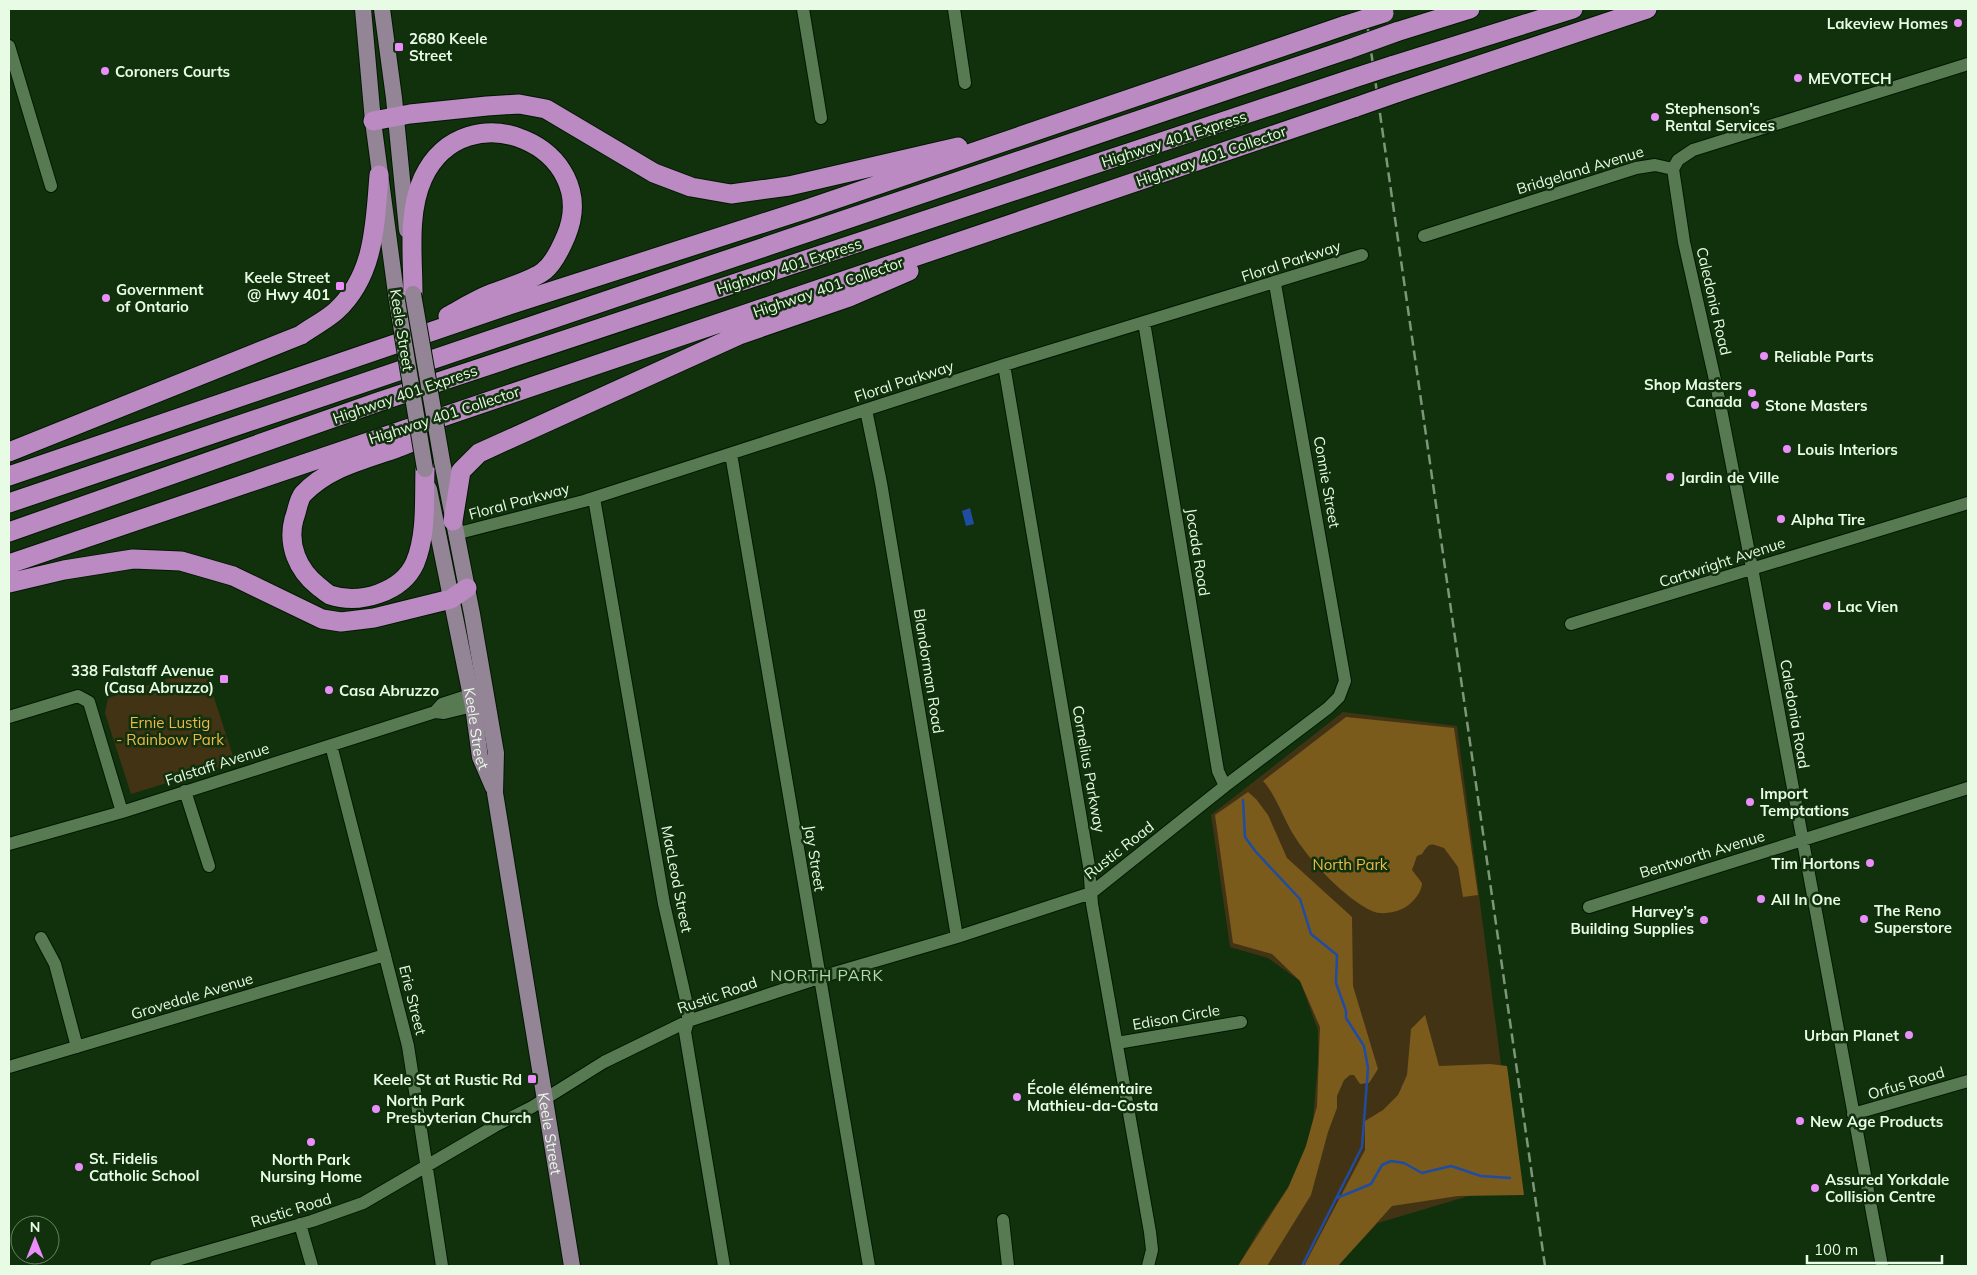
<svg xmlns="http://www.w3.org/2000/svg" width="1977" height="1275" font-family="Mulish,sans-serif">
  <rect width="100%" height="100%" fill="#11310d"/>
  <path fill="#423315" d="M204 667 235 762 131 794 105 713 108 698Z
    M1343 712 1457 726 1518 1195H1472L1378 1223 1337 1266H1238L1257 1233 1300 1169 1313 1119 1318 1062V1030L1300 981 1268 958 1230 947 1211 815Z"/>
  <path fill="#7a5b1c" d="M1346 717 1454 728 1478 895 1463 897 1458 867 1444 848C1429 843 1430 842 1422 854L1417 856 1412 870 1422 883C1422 893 1411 905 1402 909 1393 913 1381 915 1372 911 1345 899 1308 859 1293 834 1284 819 1274 792 1263 781Z
    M1248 792 1256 799 1268 815 1287 858 1352 917 1353 986 1378 1069 1369 1083 1360 1084 1354 1075H1350L1344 1080 1337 1096V1108L1328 1132 1311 1195 1267 1266H1238L1288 1188 1306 1146 1317 1106 1320 1027 1300 981 1272 954 1233 943 1215 815Z
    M1425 1015 1439 1066 1490 1064 1507 1066 1524 1195 1458 1196 1392 1206 1338 1266H1304L1365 1150V1121L1383 1110 1398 1095 1407 1075 1411 1029Z"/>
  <path fill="#204ca1" d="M970 508 974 524 966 526 962 511Z"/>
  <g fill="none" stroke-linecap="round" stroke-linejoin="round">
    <path stroke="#204ca1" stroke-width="2.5" d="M1243 800 1245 837 1256 852 1300 899 1311 934 1337 955 1336 983 1346 1011V1018L1364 1046 1368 1068 1362 1147 1302 1266
      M1337 1198 1371 1184 1382 1165 1391 1161 1404 1163 1422 1173 1451 1166 1481 1176 1510 1178"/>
    <defs>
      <path id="minor" d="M803 9 821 118
        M954 9 965 83
        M9 46 51 186
        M1424 236 1636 168 1655 165 1673 169
        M1144 322 1218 771 1225 786
        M1004 365 1089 866 1092 904 1150 1232 1152 1250 1148 1266
        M866 410 881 483 957 937
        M731 454 869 1266
        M594 498 664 904 688 1009V1021L685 1032 724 1266
        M455 534 584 501 1004 365 1362 255
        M1571 624 1968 503
        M435 712 442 704 470 695 478 700
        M9 717 78 696 89 702 122 812
        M331 745 408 1046 442 1266
        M185 791 209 866
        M9 844 122 812 435 712 444 713 473 706
        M1589 907 1968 788
        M41 938 55 964 77 1047
        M1117 1043 1241 1022
        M9 1067 385 955
        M1853 1114 1968 1081
        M1003 1220 1008 1266
        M300 1224 312 1266
        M156 1266 312 1221 363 1203 495 1126 532 1107 604 1062 688 1021 831 974 957 937 1091 893 1225 786 1328 708 1339 697 1345 681 1275 284
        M1882 1266 1752 568 1717 389 1684 242 1673 169 1678 160 1693 150 1968 64"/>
      <g id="major">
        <path d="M363 9 373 121 397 301"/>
        <path d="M382 9 394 98 407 230"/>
        <path id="s1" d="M442 461 472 614 496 753 495 793 572 1266"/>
        <path id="s2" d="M429 489 473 706 480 757 493 787"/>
      </g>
      <path id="highway" d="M1396 32 1470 9
        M1391 66 1573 9
        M1396 93 1647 9
        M373 121 410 114 487 106 519 104 546 109 654 173 691 187 731 194 789 186 958 147
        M413 294C413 257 407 213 423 178 466 87 603 148 566 236 561 248 554 263 544 271 535 279 501 290 488 295 474 301 461 309 448 316
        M9 452 301 335C312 327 326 320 336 311 375 275 375 224 379 175
        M425 469C424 499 427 534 415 563 402 592 360 605 330 595 326 593 321 588 318 586 298 570 287 545 294 519 297 512 298 500 303 494 329 467 363 460 397 448 410 443 423 437 435 432
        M9 476 509 305 807 209 1346 25
        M9 503 1349 49
        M453 521 461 471 479 453 739 335 849 297 909 271
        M9 532 378 402 1351 79
        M9 564 1356 107
        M9 583 64 570 133 559 181 561 233 576 322 619 341 622 374 618 451 599 467 588"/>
    </defs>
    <use href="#minor" stroke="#001800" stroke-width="14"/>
    <use href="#major" stroke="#001800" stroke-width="18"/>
    <use href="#highway" stroke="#001800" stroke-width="21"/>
    <use href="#minor" stroke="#587a53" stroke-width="12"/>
    <use href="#major" stroke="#938496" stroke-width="16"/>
    <use href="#highway" stroke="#bb8ac3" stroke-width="19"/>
    <path stroke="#7d9679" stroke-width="2.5" stroke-dasharray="10 5" stroke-linecap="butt" d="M1365 9 1545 1266"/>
    <defs>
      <path id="major-bridge" d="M413 294 442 461
        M397 301 425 469"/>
      <path id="highway-bridge" d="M1346 25 1384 13
        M1349 49 1396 32
        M1351 79 1391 66
        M1356 107 1396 93"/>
    </defs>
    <use href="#major-bridge" stroke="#001800" stroke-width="18" stroke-linecap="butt"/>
    <use href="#highway-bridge" stroke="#001800" stroke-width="21" stroke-linecap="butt"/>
    <use href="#major-bridge" stroke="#938496" stroke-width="16"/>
    <use href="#highway-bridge" stroke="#bb8ac3" stroke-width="19"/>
  </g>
  <g fill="#eb8dfb" stroke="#11310d" stroke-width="2">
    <circle cx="1958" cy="23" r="5"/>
    <rect x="394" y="42" width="10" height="10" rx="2.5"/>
    <circle cx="105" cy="71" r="5"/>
    <circle cx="1798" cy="78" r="5"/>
    <circle cx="1655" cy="117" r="5"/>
    <rect x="335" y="281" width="10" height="10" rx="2.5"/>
    <circle cx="106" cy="298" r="5"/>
    <circle cx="1764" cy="356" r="5"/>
    <circle cx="1752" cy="393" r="5"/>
    <circle cx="1755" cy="405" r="5"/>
    <circle cx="1787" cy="449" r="5"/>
    <circle cx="1670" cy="477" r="5"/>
    <circle cx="1781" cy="519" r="5"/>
    <circle cx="1827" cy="606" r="5"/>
    <rect x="219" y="674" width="10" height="10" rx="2.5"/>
    <circle cx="329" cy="690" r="5"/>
    <circle cx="1750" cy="802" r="5"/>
    <circle cx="1870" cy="863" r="5"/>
    <circle cx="1761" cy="899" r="5"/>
    <circle cx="1864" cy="919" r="5"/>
    <circle cx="1704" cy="920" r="5"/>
    <circle cx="1909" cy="1035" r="5"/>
    <rect x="527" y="1074" width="10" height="10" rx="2.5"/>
    <circle cx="1017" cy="1097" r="5"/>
    <circle cx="376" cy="1109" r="5"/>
    <circle cx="1800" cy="1121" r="5"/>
    <circle cx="311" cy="1142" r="5"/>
    <circle cx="79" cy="1167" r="5"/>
    <circle cx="1815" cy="1188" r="5"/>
  </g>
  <g text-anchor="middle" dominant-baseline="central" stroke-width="5" stroke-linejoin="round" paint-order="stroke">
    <g font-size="15" font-weight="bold" fill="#e8fbe5" stroke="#11310d" text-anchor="start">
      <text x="1948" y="23" text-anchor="end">Lakeview Homes</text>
      <text x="409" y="38">2680 Keele<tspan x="409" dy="17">Street</tspan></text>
      <text x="115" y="71">Coroners Courts</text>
      <text x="1808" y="78">MEVOTECH</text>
      <text x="1665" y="108">Stephenson’s<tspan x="1665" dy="17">Rental Services</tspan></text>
      <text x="330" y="277" text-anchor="end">Keele Street<tspan x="330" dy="17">@ Hwy 401</tspan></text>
      <text x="116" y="289">Government<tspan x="116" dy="17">of Ontario</tspan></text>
      <text x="1774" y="356">Reliable Parts</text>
      <text x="1742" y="384" text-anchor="end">Shop Masters<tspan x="1742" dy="17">Canada</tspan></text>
      <text x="1765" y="405">Stone Masters</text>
      <text x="1797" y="449">Louis Interiors</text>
      <text x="1680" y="477">Jardin de Ville</text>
      <text x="1791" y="519">Alpha Tire</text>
      <text x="1837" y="606">Lac Vien</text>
      <text x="214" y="670" text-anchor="end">338 Falstaff Avenue<tspan x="214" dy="17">(Casa Abruzzo)</tspan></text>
      <text x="339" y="690">Casa Abruzzo</text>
      <text x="1760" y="793">Import<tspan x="1760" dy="17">Temptations</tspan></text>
      <text x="1860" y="863" text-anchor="end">Tim Hortons</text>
      <text x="1771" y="899">All In One</text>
      <text x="1874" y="910">The Reno<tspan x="1874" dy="17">Superstore</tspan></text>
      <text x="1694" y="911" text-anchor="end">Harvey’s<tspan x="1694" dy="17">Building Supplies</tspan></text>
      <text x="1899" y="1035" text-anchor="end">Urban Planet</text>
      <text x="522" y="1079" text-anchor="end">Keele St at Rustic Rd</text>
      <text x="1027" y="1088">École élémentaire<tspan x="1027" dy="17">Mathieu-da-Costa</tspan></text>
      <text x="386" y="1100">North Park<tspan x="386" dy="17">Presbyterian Church</tspan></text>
      <text x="1810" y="1121">New Age Products</text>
      <text x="89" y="1158">St. Fidelis<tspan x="89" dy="17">Catholic School</tspan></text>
      <text x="311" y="1159" text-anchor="middle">North Park<tspan x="311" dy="17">Nursing Home</tspan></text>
      <text x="1825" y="1179">Assured Yorkdale<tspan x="1825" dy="17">Collision Centre</tspan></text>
    </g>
    <g font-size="15" fill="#e8fbe5" stroke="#11310d">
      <text transform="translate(1174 139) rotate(-18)">Highway 401 Express</text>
      <text transform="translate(1211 156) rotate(-19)">Highway 401 Collector</text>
      <text transform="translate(1580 170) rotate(-17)">Bridgeland Avenue</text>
      <text transform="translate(1291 261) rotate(-18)">Floral Parkway</text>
      <text transform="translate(789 266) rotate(-18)">Highway 401 Express</text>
      <text transform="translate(828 287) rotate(-19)">Highway 401 Collector</text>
      <text transform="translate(1714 301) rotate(77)">Caledonia Road</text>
      <text transform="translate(402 330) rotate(81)">Keele Street</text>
      <text transform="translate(904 381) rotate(-18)">Floral Parkway</text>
      <text transform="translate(405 394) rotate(-19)">Highway 401 Express</text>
      <text transform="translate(444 415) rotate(-18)">Highway 401 Collector</text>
      <text transform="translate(1327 482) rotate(80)">Connie Street</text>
      <text transform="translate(519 501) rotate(-15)">Floral Parkway</text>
      <text transform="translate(1198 552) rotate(81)">Jocada Road</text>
      <text transform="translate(1722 562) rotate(-18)">Cartwright Avenue</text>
      <text transform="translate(929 671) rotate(81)">Blandorman Road</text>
      <text transform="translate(1795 714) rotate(80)">Caledonia Road</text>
      <text stroke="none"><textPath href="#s2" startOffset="244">Keele Street</textPath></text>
      <text transform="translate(217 764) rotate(-18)">Falstaff Avenue</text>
      <text transform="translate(1089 769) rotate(80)">Cornelius Parkway</text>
      <text transform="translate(1119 850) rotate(-38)">Rustic Road</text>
      <text transform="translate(1702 854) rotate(-17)">Bentworth Avenue</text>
      <text transform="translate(815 858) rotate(81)">Jay Street</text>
      <text transform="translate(677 879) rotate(79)">MacLeod Street</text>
      <text transform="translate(717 995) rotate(-19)">Rustic Road</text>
      <text transform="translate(192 996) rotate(-17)">Grovedale Avenue</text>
      <text transform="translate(413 1000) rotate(76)">Erie Street</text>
      <text transform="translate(1176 1017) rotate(-10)">Edison Circle</text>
      <text transform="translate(1906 1083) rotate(-17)">Orfus Road</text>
      <text stroke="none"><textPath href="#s1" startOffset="682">Keele Street</textPath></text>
      <text transform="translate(291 1210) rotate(-17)">Rustic Road</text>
    </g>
    <g font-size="15" fill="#efb847" stroke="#11310d">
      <text x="170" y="722">Ernie Lustig<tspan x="170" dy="17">- Rainbow Park</tspan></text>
      <text x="1350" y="864">North Park</text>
    </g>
    <g font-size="16" letter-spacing="1" fill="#b6dcb1" stroke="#11310d">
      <text x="827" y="975">NORTH PARK</text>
    </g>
  </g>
  <rect width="1977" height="1275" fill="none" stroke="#e8fbe5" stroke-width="20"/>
  <g transform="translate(35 1240)"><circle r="24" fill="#11310d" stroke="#678263"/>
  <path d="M0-4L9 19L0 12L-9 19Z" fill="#eb8dfb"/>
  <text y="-8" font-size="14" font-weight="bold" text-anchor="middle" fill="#e8fbe5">N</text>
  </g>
  <path d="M1807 1255v8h135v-8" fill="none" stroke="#e8fbe5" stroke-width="2.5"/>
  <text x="1814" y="1255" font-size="15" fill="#e8fbe5" stroke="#11310d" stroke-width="4" paint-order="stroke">100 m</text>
</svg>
